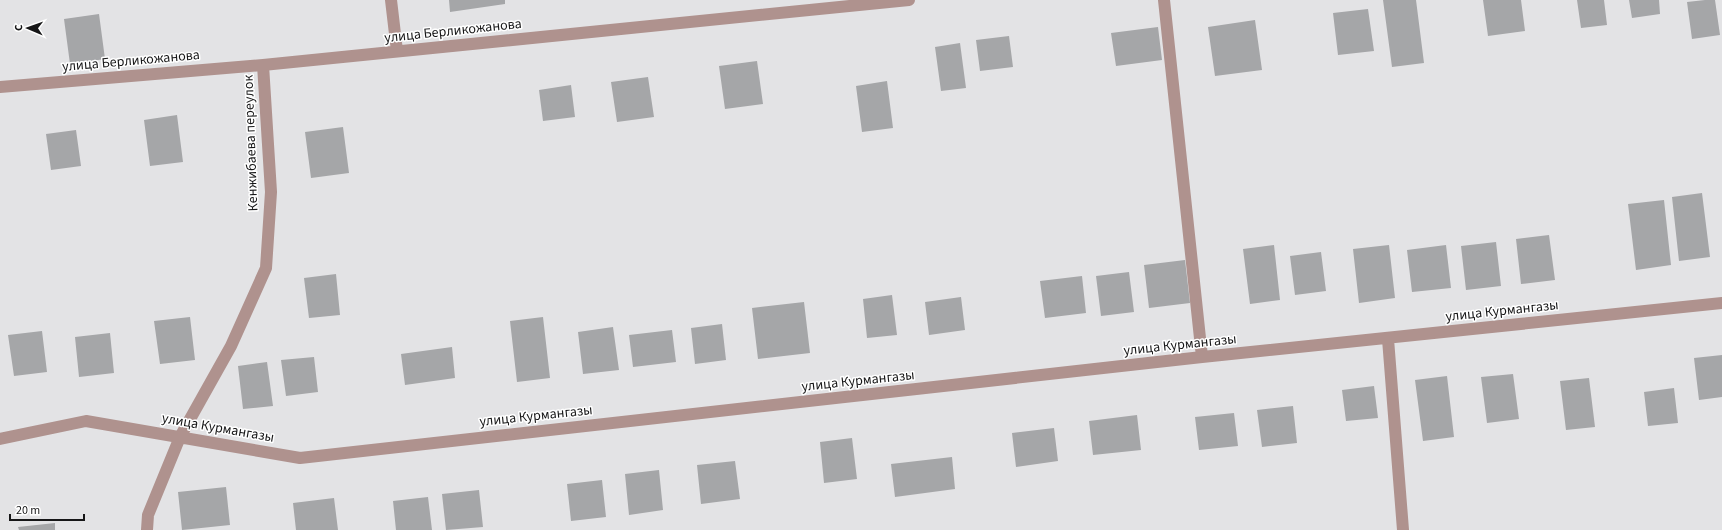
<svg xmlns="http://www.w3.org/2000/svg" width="1722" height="530" font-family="'Source Sans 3',sans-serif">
  <rect width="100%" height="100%" fill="#e3e3e5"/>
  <path fill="#a5a6a8" d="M449 0H505V4L450 12Z
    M1383 0H1416L1424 63 1392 67Z
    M1483 0H1521L1525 31 1488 36Z
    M1577 0H1604L1607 25 1581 28Z
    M1629 0H1659L1660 14 1632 18Z
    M1705 0H1715L1720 35 1692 39 1687 2Z
    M1368 9 1374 51 1338 55 1333 13Z
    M99 14 105 59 70 64 64 19Z
    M1255 20 1262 70 1215 76 1208 27Z
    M1158 27 1162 60 1116 66 1111 33Z
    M1009 36 1013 67 980 71 976 40Z
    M960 43 966 88 941 91 935 47Z
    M757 61 763 104 725 109 719 66Z
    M648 77 654 117 617 122 611 82Z
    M887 81 893 128 862 132 856 86Z
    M571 85 575 117 543 121 539 90Z
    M177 115 183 162 150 166 144 120Z
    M343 127 349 173 311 178 305 132Z
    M76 130 81 166 51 170 46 134Z
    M1702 193 1710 257 1679 261 1672 197Z
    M1664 200 1671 265 1636 270 1628 204Z
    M1549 235 1555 280 1521 284 1516 239Z
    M1496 242 1501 286 1466 290 1461 246Z
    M1274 245 1280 300 1250 304 1243 249Z
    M1389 245 1395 298 1359 303 1353 249Z
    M1446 245 1451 288 1412 292 1407 250Z
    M1321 252 1326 291 1295 295 1290 256Z
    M1185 260 1190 303 1149 308 1144 265Z
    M1129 272 1134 312 1101 316 1096 276Z
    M336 274 340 315 309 318 304 278Z
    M1082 276 1086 313 1045 318 1040 281Z
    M892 295 897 335 867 338 863 299Z
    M961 297 965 330 929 335 925 302Z
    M804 302 810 353 758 359 752 308Z
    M190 317 195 360 160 364 154 321Z
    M543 317 550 378 517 382 510 321Z
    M722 324 726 360 695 364 691 328Z
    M613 327 619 370 583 374 578 332Z
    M672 330 676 362 633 367 629 335Z
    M42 331 47 372 14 376 8 335Z
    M110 333 114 373 79 377 75 337Z
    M452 347 455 378 405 385 401 354Z
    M1722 355V397L1699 400 1694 358Z
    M314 357 318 392 286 396 281 360Z
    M267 362 273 406 243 409 238 366Z
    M1513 374 1519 419 1487 423 1481 377Z
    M1447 376 1454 437 1423 441 1415 380Z
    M1589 378 1595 427 1566 430 1560 381Z
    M1374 386 1378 418 1346 421 1342 390Z
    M1674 388 1678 423 1648 426 1644 392Z
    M1293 406 1297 443 1262 447 1257 410Z
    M1234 413 1238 446 1199 450 1195 417Z
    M1137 415 1141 450 1093 455 1089 421Z
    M1054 428 1058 461 1016 467 1012 433Z
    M852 438 857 479 824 483 820 442Z
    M952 457 955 489 895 497 891 464Z
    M735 461 740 499 701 504 697 465Z
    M659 470 663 510 629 515 625 474Z
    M602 480 606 517 571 521 567 484Z
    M226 487 230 525 182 530 178 492Z
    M479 490 483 527 446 530 442 494Z
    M428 497 432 530H396L393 501Z
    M334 498 338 530H296L293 503Z
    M55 523V530H19L18 527Z"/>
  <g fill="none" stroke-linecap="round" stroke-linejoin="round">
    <path stroke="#af928e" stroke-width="12" d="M391 0 397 51
      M1164 0 1202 357
      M0 87 263 65 909 0
      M1388 339 1403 530
      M0 439 86 421 300 458 1202 357 1722 303
      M147 530 148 515 180 437 231 346 266 268 271 192 263 65"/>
  </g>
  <g text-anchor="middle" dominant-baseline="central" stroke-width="3" stroke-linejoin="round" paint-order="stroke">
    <g font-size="14" fill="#161617" stroke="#fff">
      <text transform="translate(453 31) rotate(-6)">улица Берликожанова</text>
      <text transform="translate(131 61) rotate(-5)">улица Берликожанова</text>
      <text transform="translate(251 143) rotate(-92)">Кенжибаева переулок</text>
      <text transform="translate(1502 311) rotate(-6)">улица Курмангазы</text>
      <text transform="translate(1180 345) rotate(-6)">улица Курмангазы</text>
      <text transform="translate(858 381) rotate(-6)">улица Курмангазы</text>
      <text transform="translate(536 416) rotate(-6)">улица Курмангазы</text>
      <text transform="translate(218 428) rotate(10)">улица Курмангазы</text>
    </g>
  </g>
  <g transform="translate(28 28) rotate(272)" stroke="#ffffff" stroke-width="3" paint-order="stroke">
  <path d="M0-3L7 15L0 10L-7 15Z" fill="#161617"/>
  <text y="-6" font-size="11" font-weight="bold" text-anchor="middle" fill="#161617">С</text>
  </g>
  <path d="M10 514v6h74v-6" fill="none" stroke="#161617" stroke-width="2"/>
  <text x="16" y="514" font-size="12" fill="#161617" stroke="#ffffff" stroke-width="3" paint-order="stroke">20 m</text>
</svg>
